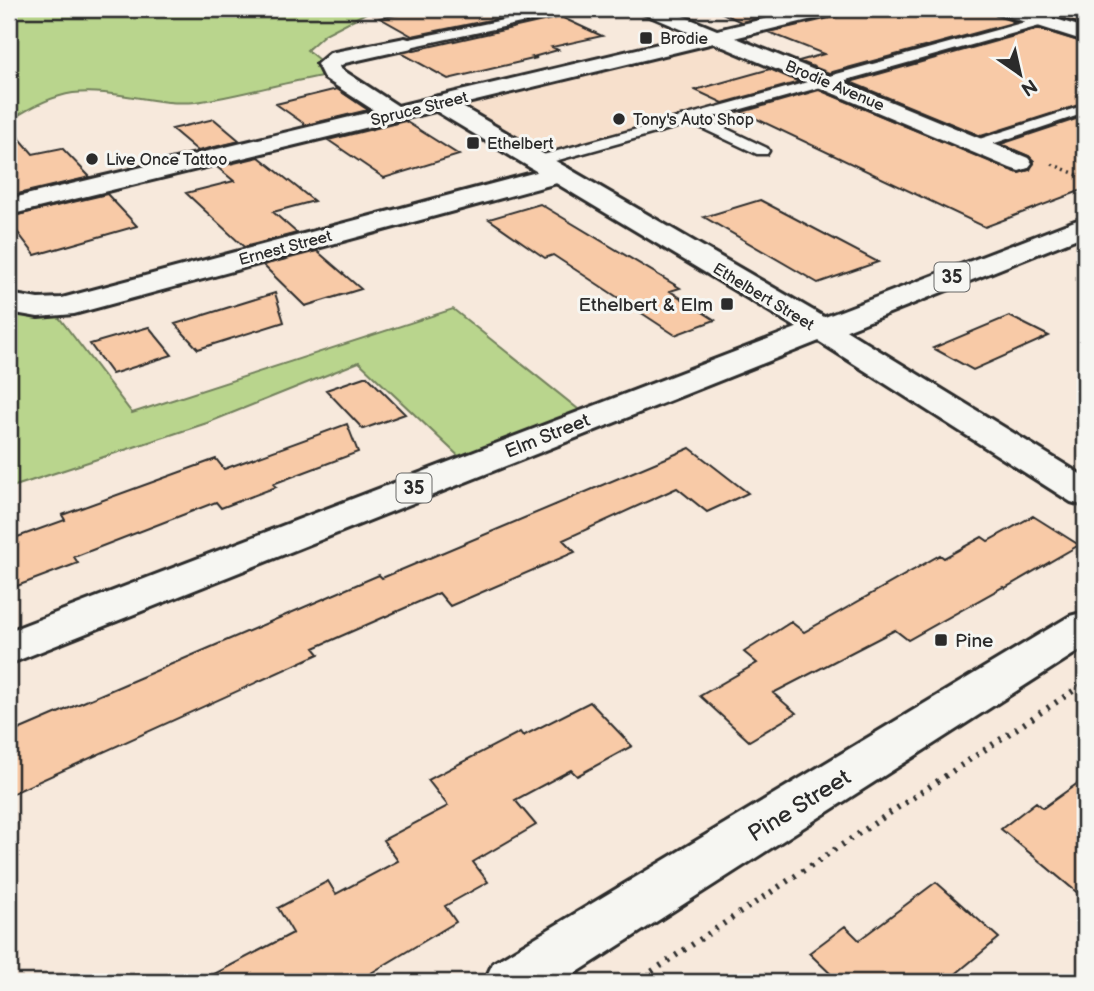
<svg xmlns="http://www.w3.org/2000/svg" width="1094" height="991" viewBox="0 0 1094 991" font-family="'Balsamiq Sans',sans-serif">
<rect width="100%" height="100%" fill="#f7e9dc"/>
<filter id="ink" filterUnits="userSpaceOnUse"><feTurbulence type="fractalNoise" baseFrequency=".0143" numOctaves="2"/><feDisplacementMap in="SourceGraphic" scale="14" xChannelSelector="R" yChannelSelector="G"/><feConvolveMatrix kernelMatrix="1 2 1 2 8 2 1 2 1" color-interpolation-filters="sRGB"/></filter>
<g filter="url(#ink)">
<path fill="#f7e0cc" d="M716,37L823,81L537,159L443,103Z"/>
<path fill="#b9d58d" stroke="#72805c" stroke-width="2" d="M9,9H367L366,13L325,34L307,50L324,64L328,75C283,82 240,96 196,102C154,106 114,88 73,93C52,96 26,110 9,121Z
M9,304L54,311L132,413L453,309L588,417L467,464L359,362L207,423L9,488Z"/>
<path fill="#f8caa7" stroke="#2b2b2b" stroke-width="2" d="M427,9H543L412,36L380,18Z
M714,9H796L741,22Z
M843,9H991L996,16L1016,22L829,73L799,61L824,54L768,32L838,16Z
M1031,9H1085V25Z
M561,17L602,36L552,47L558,50L533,57L537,58L448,79L401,53Z
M1039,29L1085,43V103L981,136L850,82Z
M770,69L799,82L723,103L695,90Z
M337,89L368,110L306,125L276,104Z
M819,90L1018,173L1030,170L1034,161L1029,156L1001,144L1085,116V189L985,227L742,112Z
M214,119L240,141L198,151L172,129Z
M405,121L459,155L384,178L328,140Z
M9,126L33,154L62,148L90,177L9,196Z
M259,157L314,201L273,212L297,233L244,247L186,193L234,181L217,167Z
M107,194L137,226L35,255L9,221V217Z
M760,200L878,262L818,283L704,217Z
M540,204L680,288L670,291L715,320L675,335L553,255L545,258L489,219Z
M317,251L361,289L305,306L263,265Z
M275,293L284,322L198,349L175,324Z
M1009,316L1049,336L973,370L933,348Z
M149,327L172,355L112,374L90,344Z
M367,376L405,414L363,429L326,390Z
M347,424L358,452L273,484L276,487L221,508L216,502L74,557L78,563L9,589V540L65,520L62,515L216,459L224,469Z
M690,448L748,493L707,512L677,488L563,540L575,552L450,606L439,593L314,648L319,654L9,795V734L379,575L382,578Z
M1033,516L1079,545L1005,588L1003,587L908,640L895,630L773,693L796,713L749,741L700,696L757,663L744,652L791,622L804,632L940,555L944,558L982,537L988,541Z
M590,702L632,746L577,776L571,770L515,800L536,825L473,862L488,882L445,906L456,922L356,982H199L293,933L278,908L328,881L336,894L398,861L383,840L448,806L428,780L520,732L523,736Z
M1085,778V899L1001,829L1036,802L1043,808Z
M936,882L999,938L946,982H839L809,953L845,926L859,940Z"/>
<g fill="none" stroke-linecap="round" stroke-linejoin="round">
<g stroke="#2b2b2b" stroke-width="5">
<path id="lane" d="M557,9H578L572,12L405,48L399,44L405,40Z
M1043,17L1049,21L1047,24L706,119L767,148L769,151L767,154H757L691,123L537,166L529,161L532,158Z
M1085,105V113L980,148H970L968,145L970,142Z"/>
</g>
<g stroke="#2b2b2b" stroke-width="6">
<path id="street" d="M640,9H666L1028,158L1032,163L1028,168L1019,171L1010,168L643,13Z
M994,9H1023L1085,28V41L997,13Z
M405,38L412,40L415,44L412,48L345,63L340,66L341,69L398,106L439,96L447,98L451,103L447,108L9,215V199L375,111L324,78L317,64L330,53Z
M559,166L568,168L572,174L568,180L74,314L38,317L9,312V294L38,299L62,298Z
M1085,612V647L562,982H484L493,963L1070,616Z"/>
</g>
<g stroke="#2b2b2b" stroke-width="6">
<path id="secondary" d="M806,9H840L837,13L459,105L831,321L1085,477V506L1071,502L809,335L431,108L427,103L431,98Z"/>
</g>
<g stroke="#2b2b2b" stroke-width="6">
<path id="primary" d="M1085,217V235L9,664V631Z"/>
</g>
<path stroke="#2b2b2b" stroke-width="2.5" stroke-dasharray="1 2.5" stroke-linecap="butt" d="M861,13L877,9"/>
<path stroke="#2b2b2b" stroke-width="3.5" stroke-dasharray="2 4.5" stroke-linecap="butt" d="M1052,164L1085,178"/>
<path stroke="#2b2b2b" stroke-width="6" stroke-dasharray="2.5 7" stroke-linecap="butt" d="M636,982L1085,683"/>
<use href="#lane" fill="#f6f6f2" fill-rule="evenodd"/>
<use href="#street" fill="#f6f6f2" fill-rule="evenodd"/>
<use href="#secondary" fill="#f6f6f2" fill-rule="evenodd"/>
<use href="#primary" fill="#f6f6f2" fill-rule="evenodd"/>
</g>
</g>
<g fill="#2b2b2b" stroke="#f6f6f2" stroke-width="2.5">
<rect x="639" y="31" width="14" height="14" rx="3.5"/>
<circle cx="619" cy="119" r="7"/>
<rect x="466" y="136" width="14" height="14" rx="3.5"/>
<circle cx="92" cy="159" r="7"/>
<rect x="720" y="297" width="14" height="14" rx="3.5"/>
<rect x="934" y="633" width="14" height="14" rx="3.5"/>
</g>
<g text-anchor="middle" stroke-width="6" stroke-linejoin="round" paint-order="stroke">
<g font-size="16" fill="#2b2b2b" stroke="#f6f6f2" text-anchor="start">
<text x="660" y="44">Brodie</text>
<text x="633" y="125">Tony's Auto Shop</text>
<text x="487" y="149">Ethelbert</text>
<text x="106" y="165">Live Once Tattoo</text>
</g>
<g font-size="16" fill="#2b2b2b" stroke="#f6f6f2">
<text transform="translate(835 85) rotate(23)" y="6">Brodie Avenue</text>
<text transform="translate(419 108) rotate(-14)" y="6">Spruce Street</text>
<text transform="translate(285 247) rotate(-15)" y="6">Ernest Street</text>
<text transform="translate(764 296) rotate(31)" y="6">Ethelbert Street</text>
</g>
<g fill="#f6f6f2" stroke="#686867" stroke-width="2">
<rect x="934.5" y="262.5" width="35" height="29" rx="5"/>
<rect x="396.5" y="473.5" width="35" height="29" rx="5"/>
</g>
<g font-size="18" font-weight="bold" fill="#2b2b2b">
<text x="952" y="283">35</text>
<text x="414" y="494">35</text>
</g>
<g font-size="19" fill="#2b2b2b" stroke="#f6f6f2" text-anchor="end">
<text x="713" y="311">Ethelbert &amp; Elm</text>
<text x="955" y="647" text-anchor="start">Pine</text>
</g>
<g font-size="19" fill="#2b2b2b" stroke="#f6f6f2">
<text transform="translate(547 435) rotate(-22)" y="7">Elm Street</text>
</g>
<g font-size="23" fill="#2b2b2b" stroke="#f6f6f2">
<text transform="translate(799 805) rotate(-32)" y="8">Pine Street</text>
</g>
</g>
<rect width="1094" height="991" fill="none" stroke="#f6f6f2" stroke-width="35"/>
<rect x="18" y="18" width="1059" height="956" fill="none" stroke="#2b2b2b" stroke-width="2.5" filter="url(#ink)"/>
<g transform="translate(1020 74) rotate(146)" stroke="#f6f6f2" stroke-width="5" paint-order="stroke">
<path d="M0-5L12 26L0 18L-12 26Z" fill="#2b2b2b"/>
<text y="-10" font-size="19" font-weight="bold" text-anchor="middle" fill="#2b2b2b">N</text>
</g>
</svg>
